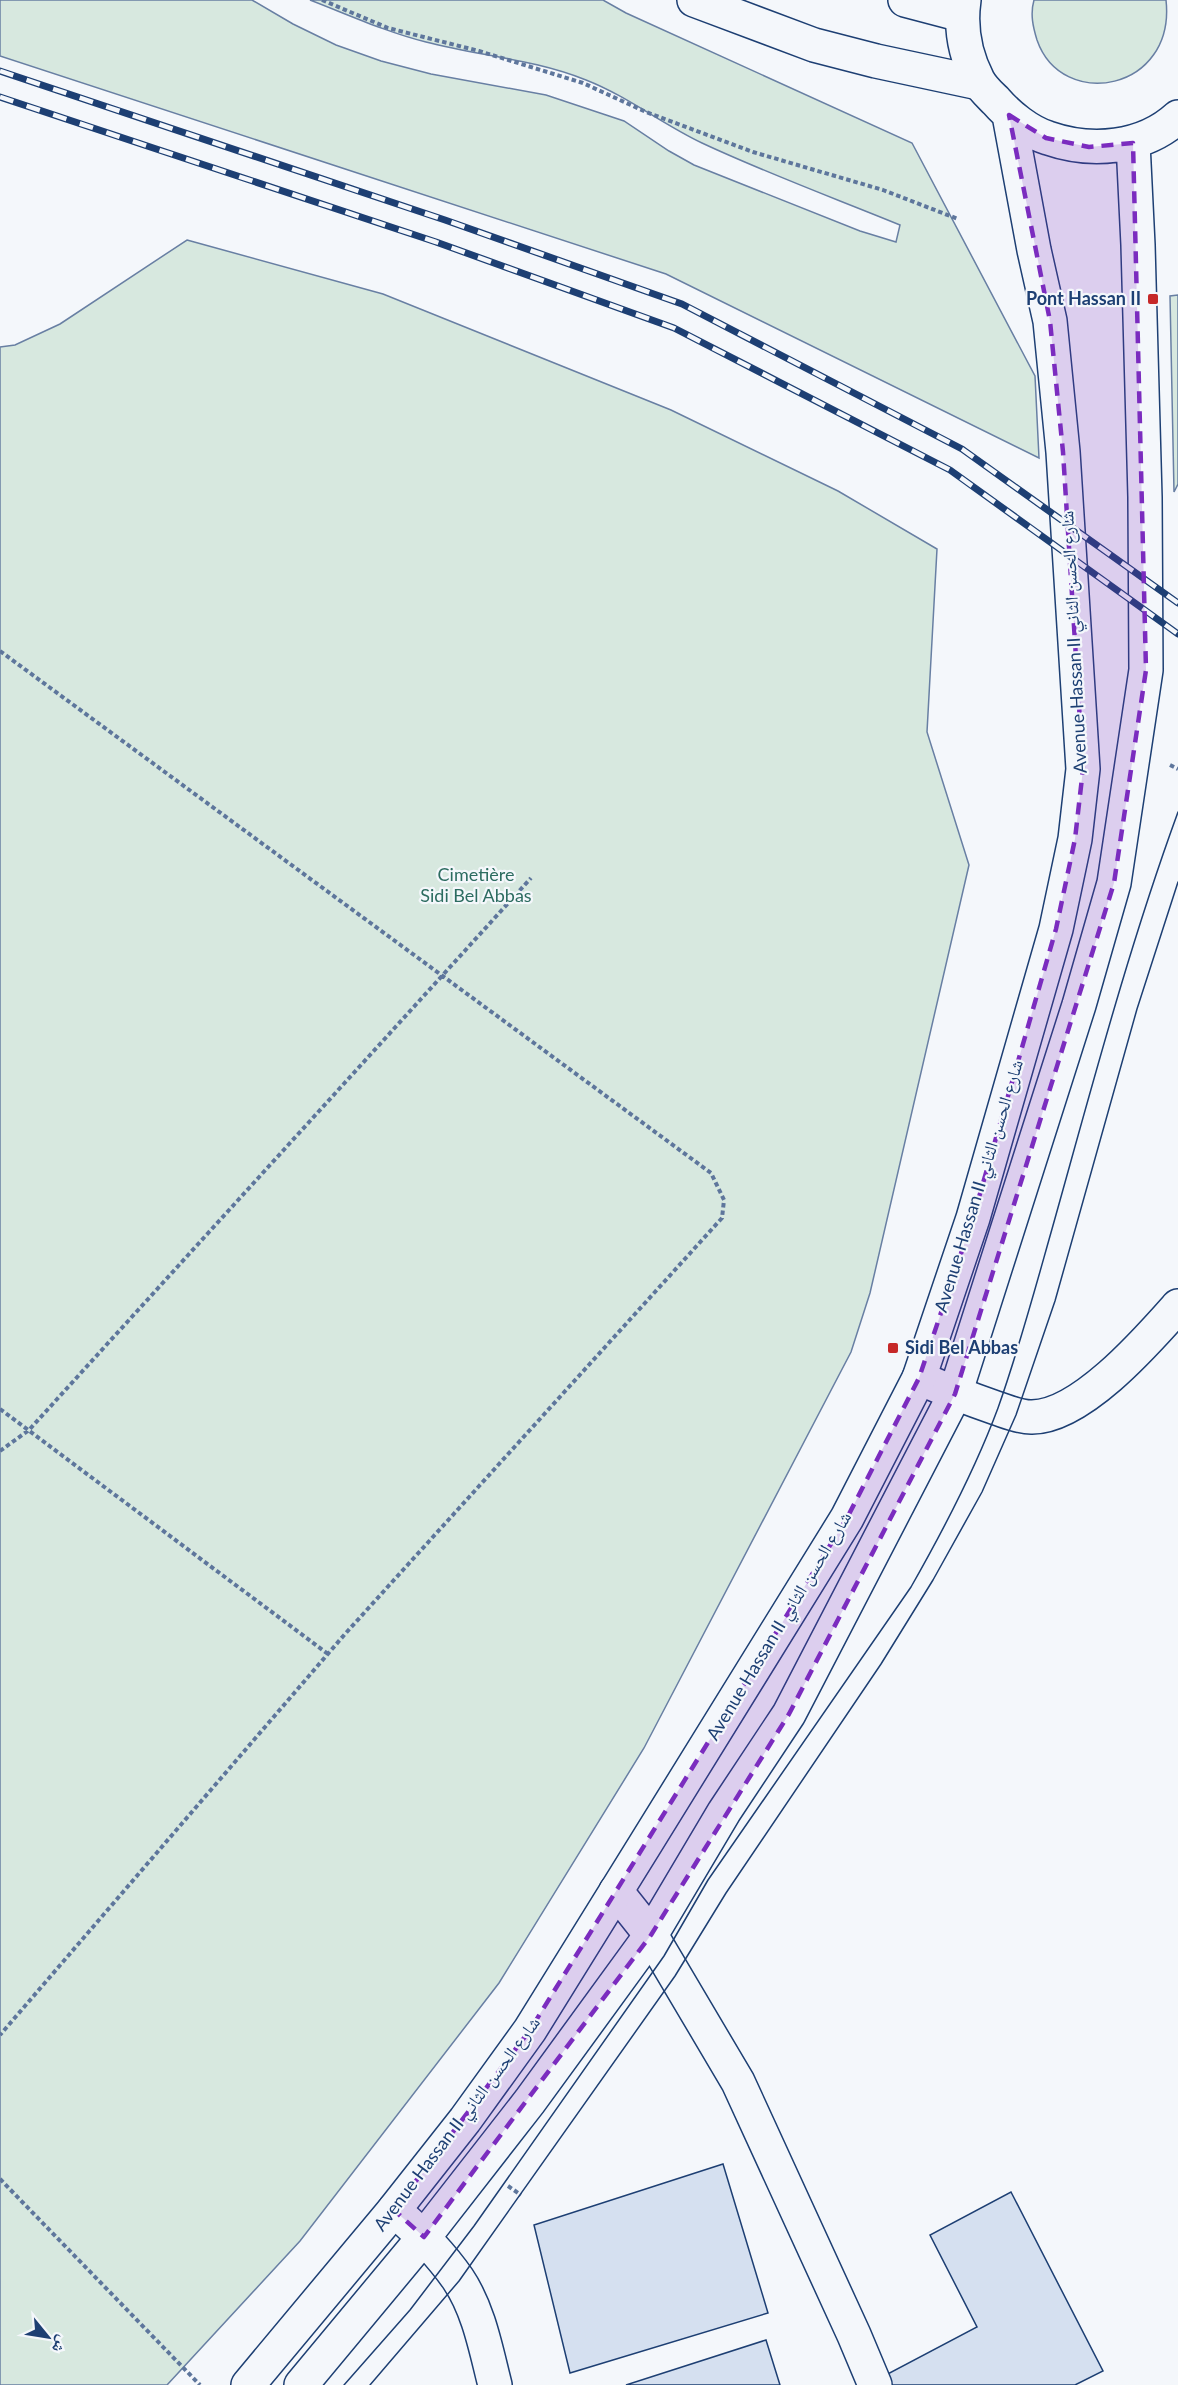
<svg xmlns="http://www.w3.org/2000/svg" width="1178" height="2385" viewBox="0 0 1178 2385" font-family="Lato,'Noto Naskh Arabic',sans-serif">
<rect width="100%" height="100%" fill="#f4f7fb"/>
<path fill="#d7e8df" stroke="#687fa3" stroke-width="1.5" d="M0,0H252L293,24L336,45L381,61L431,74L546,95L624,121L669,151L694,165L860,231L896,242L900,225C834,198 766,173 702,143C662,124 627,96 586,80C534,59 479,56 426,42C386,32 349,15 310,0H603L626,13L912,143L1035,376L1039,458L666,274L0,56Z
M1034,0H1166C1176,91 1062,112 1037,40C1033,27 1030,14 1034,0Z
M187,240L383,294L671,410L838,491L937,549L927,732L969,865L870,1293L851,1352L644,1748L499,1983L300,2241L167,2385H0V347L15,345L60,324Z
M1178,295V484L1174,492L1170,296Z"/>
<path fill="#d5e0f0" stroke="#1d3f73" stroke-width="1.5" d="M723,2164L768,2313L570,2373L534,2225Z
M1011,2192L1103,2371L1075,2385H884L880,2378L977,2327L930,2235Z
M766,2340L780,2385H626Z"/>
<g fill="none" stroke-linecap="round" stroke-linejoin="round">
<g stroke="#1d3f73" stroke-width="36">
<path id="minor" d="M919,1378C944,1389 970,1399 996,1408C1008,1412 1019,1417 1031,1417C1080,1418 1147,1341 1178,1306
M616,1891L651,1935L738,2082L854,2335L875,2385
M394,2210C418,2231 440,2253 458,2279C479,2310 486,2350 495,2385"/>
</g>
<g stroke="#1d3f73" stroke-width="36">
<path id="major" d="M694,0L814,45L876,61L979,83"/>
</g>
<g stroke="#1d3f73" stroke-width="36">
<path id="highway" d="M905,0L962,15
M964,0C960,28 965,55 978,80C982,88 990,95 996,101C1009,116 1029,132 1048,138C1091,153 1143,149 1178,117
M248,2385L394,2210L465,2120L530,2030L646,1843L847,1518L919,1378L973,1218L1056,929L1075,839L1083,769L1063,452L1050,321L1034,250L1009,115
M301,2385L424,2237L530,2101L651,1935L724,1812L789,1714L955,1394L1079,1005L1114,883L1146,670L1145,497L1138,245L1133,143"/>
</g>
<path stroke="#5e769c" stroke-width="4" stroke-dasharray="4.5 3" stroke-linecap="butt" d="M322,0L388,28L479,51L583,83L646,112L753,152L883,190L958,219
M0,651L711,1173L724,1200L722,1218L345,1634L0,2035
M1170,765L1178,769
M0,1409L328,1654
M0,1451L29,1430L531,878
M0,2179L200,2385
M508,2186L521,2195"/>
<use href="#minor" stroke="#f4f7fb" stroke-width="33"/>
<use href="#major" stroke="#f4f7fb" stroke-width="33"/>
<use href="#highway" stroke="#f4f7fb" stroke-width="33"/>
<path stroke="#1d3f73" stroke-width="1.5" d="M344,2385L410,2310L474,2226L664,1956L708,1880L911,1587C944,1529 975,1470 998,1408C1019,1349 1035,1289 1052,1229C1091,1090 1128,949 1178,812
M370,2385L459,2281L675,1976L726,1893L881,1664L933,1580L982,1492L1016,1415L1055,1301L1137,1009L1178,882"/>
<g stroke="#1d3f73" stroke-width="7">
<path id="rail" d="M0,71L445,220L682,304L962,449L1178,603
M0,97L436,242L674,328L950,470L1178,634"/>
</g>
<use href="#rail" stroke="#f4f7fb" stroke-width="4.5" stroke-dasharray="14" stroke-linecap="butt"/>
</g>
<path fill="#7b2cbf" fill-opacity="0.2" stroke="#7b2cbf" stroke-width="4.5" stroke-dasharray="12 8" stroke-linejoin="round" d="M1009,115L1046,138L1089,147L1133,143L1146,670L1114,883L955,1394L789,1714L651,1935L424,2237L394,2210L530,2030L847,1518L919,1378L973,1218L1056,929L1075,839L1083,769L1063,452L1050,321Z"/>
<g fill="#c62828" stroke="#f4f7fb" stroke-width="2">
<rect x="1147" y="293" width="12" height="12" rx="3"/>
<rect x="887" y="1342" width="12" height="12" rx="3"/>
</g>
<g text-anchor="middle" stroke-width="4.5" stroke-linejoin="round" paint-order="stroke">
<g font-size="18" font-weight="bold" fill="#1d3f73" stroke="#f4f7fb" text-anchor="end">
<text x="1141" y="305">Pont Hassan II</text>
<text x="905" y="1354" text-anchor="start">Sidi Bel Abbas</text>
</g>
<g font-size="18" fill="#1d3f73" stroke="#f4f7fb">
<text transform="translate(1074 642) rotate(-93)" y="6">Avenue Hassan II شارع الحسن الثاني</text>
<text transform="translate(979 1186) rotate(-73)" y="6">Avenue Hassan II شارع الحسن الثاني</text>
<text transform="translate(779 1626) rotate(-59)" y="6">Avenue Hassan II شارع الحسن الثاني</text>
<text transform="translate(457 2124) rotate(-53)" y="6">Avenue Hassan II شارع الحسن الثاني</text>
</g>
<g font-size="18" fill="#2c6c60" stroke="#f4f7fb">
<text x="476" y="881">Cimetière<tspan x="476" dy="21">Sidi Bel Abbas</tspan></text>
</g>
</g>
<g transform="translate(48 2337) rotate(120)" stroke="#f4f7fb" stroke-width="4.5" paint-order="stroke">
<path d="M0-4.5L10 22L0 15L-10 22Z" fill="#1d3f73"/>
<text y="-9" font-size="16" font-weight="bold" text-anchor="middle" fill="#1d3f73">ش</text>
</g>
</svg>
